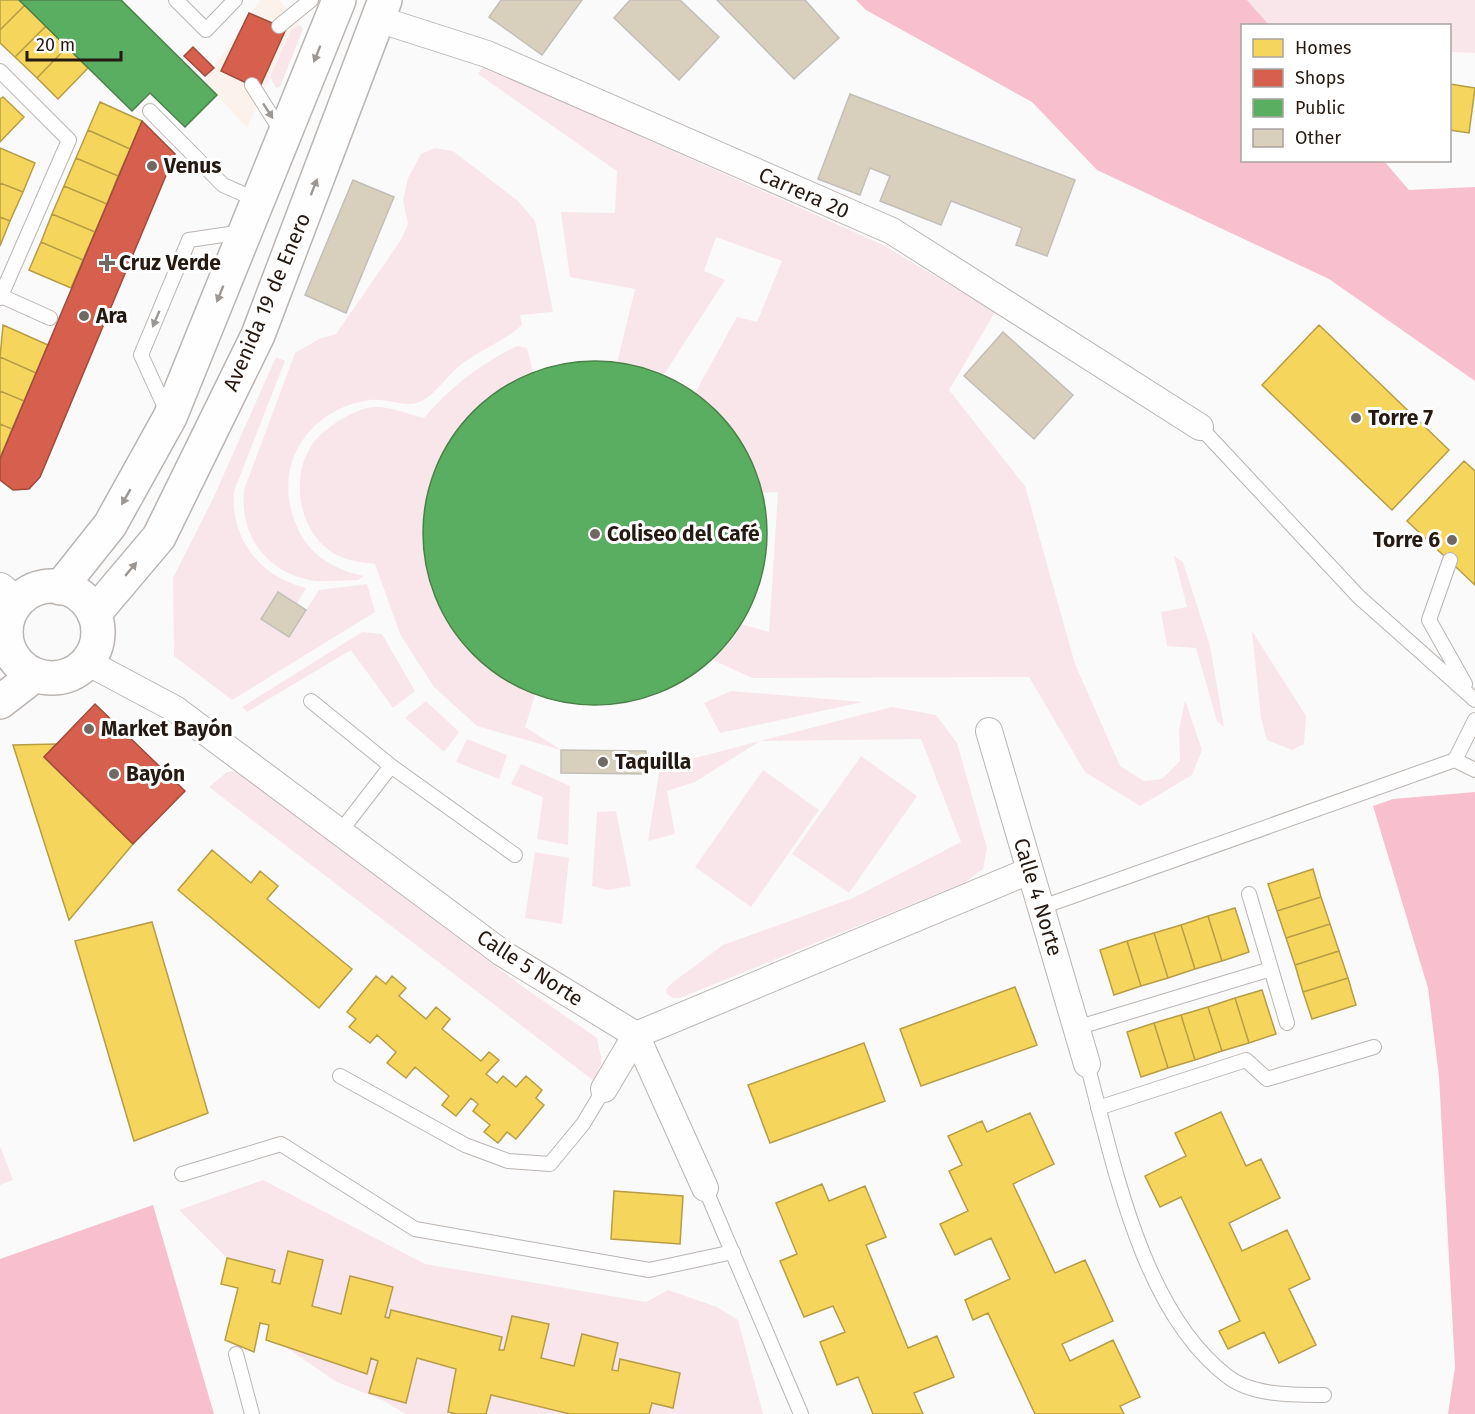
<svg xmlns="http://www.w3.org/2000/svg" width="1475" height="1414" viewBox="0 0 1475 1414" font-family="'Fira Sans',sans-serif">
<rect width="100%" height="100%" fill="#fafafa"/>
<path fill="#fcf2ec" d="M260,0H279L300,25L291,30L247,128L204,81Z"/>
<path fill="#f9e6ea" d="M1247,0H1475V53L1450,52V26L1269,25Z
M300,25L303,29L280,87L276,88L270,77L291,30Z
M483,66L883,245L995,312L949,390L1025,486L1075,664L1120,766L1144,781L1162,779L1180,761L1179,730L1185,700L1202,750L1192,775L1140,806L1085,772L1029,677L752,678L713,660L736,635L741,624L769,632L778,492L762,493C747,446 730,426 695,393L737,317L757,322L782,261L716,237L704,271L725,280L663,376L617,363L635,289L570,277L561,212L615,213L617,171L478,74Z
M435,148L453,151L518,201L535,221L553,312L520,315L522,325C503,342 477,351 457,368C443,380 431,402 411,404C402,405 383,398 371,400C312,407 273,461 294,519C305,552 330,569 364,576L358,580C344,580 329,582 316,581C268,575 239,536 244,490L295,353L319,339L336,334L401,240L408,224L403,200L408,178L421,154Z
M517,346L527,348L533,372C423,416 389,549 461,642C480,667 508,681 535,695L525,727L561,750L477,726L434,687L400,634L375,564C364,563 350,561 339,556C301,538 289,483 310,448C316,437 327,429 337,422C346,416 363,407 375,407C393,407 407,414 424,418C450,387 480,364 517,346Z
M276,357L285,361L234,491C230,539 260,577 306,588L297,604L278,592L261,619L289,637L319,590L367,584L375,612L232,700L174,656L173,578L212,501Z
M1174,556L1183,562L1210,646L1224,727L1217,721L1196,648L1167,646L1161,612L1187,607Z
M1252,631L1306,716L1304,744L1292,750L1267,740L1261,718Z
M362,632L382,634L415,691L393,708L351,650L247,712L242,707Z
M731,691L863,702L720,733L704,703Z
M426,701L459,732L444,752L405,718Z
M892,707L936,715L957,743L987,848L983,869L964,883L680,998H673L667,994L666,989L672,983L723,945L853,898L961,842L921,739L760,741L695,782L667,791L675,834L648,841L660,767Z
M467,739L507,755L499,779L456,762Z
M861,756L917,796L849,893L792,854Z
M521,764L570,786L568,845L537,839L543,797L511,784Z
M763,770L819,810L751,907L695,867Z
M233,771L240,774L519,984L597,1038L602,1062L594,1081L209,787L227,772Z
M616,811L631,886L608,890L592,886L597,812Z
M535,852L569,858L562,924L525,918Z
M0,1146L13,1180L0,1185Z
M263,1180L425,1264L646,1302L668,1290L717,1307L738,1320L763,1414H649L652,1403L673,1408L680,1373L621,1359L618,1371L612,1370L618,1343L582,1334L574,1366L541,1358L549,1324L512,1316L504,1350H499L479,1332L391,1310L389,1318L385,1317L393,1287L351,1276L341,1314L312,1306L323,1260L288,1251L280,1284L272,1282L275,1270L227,1258L179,1210Z
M281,1344L366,1374L371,1358L378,1361L369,1393L405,1403L417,1358L456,1369L448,1411L456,1414H406L384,1401L335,1381Z
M491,1395L570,1414H486Z"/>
<path fill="#f8c0cf" d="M856,0H1247L1269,25L1242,26V160L1384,161L1409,190L1475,187V381L1329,279L1097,170L1032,102L866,10Z
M1475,792V1414H1448L1455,1367L1439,1077L1428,988L1373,806L1393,799Z
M153,1205L214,1414H0V1259Z"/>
<path fill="#f6d55c" stroke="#b79d46" stroke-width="1.5" d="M0,0H19L25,5L0,30Z
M25,5L46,26L15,57L0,43V30Z
M46,26L67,47L37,78L15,57Z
M67,47L88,68L58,99L37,78Z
M1450,84L1475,88L1469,133L1450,130Z
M3,97L24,117L0,142V99Z
M100,102L142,121L130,149L88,130Z
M88,130L130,149L118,176L76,158Z
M0,148L35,163L23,192L0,183Z
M76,158L118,176L107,204L64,186Z
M0,183L23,192L10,221L0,217Z
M64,186L107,204L95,232L52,214Z
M52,214L95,232L83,260L41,242Z
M0,217L10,221L0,246Z
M41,242L83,260L71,288L29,270Z
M3,325L48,345L36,373L0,357Z
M1319,325L1449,450L1392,510L1262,385Z
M0,357L36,373L24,401L0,391Z
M0,391L24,401L12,429L0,424Z
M0,424L12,429L0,458Z
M1464,461L1475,471V585L1407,521Z
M56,744L44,757L133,844L69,920L13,745Z
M212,850L251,883L260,871L278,886L267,899L352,969L319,1008L178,890Z
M1313,869L1321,897L1277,911L1268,884Z
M1321,897L1330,924L1286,938L1277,911Z
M1235,908L1249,952L1222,961L1208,916Z
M1208,916L1222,961L1195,969L1181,925Z
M152,922L208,1113L134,1141L75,941Z
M1330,924L1339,951L1295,965L1286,938Z
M1181,925L1195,969L1168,978L1154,933Z
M1154,933L1168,978L1141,986L1127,941Z
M1127,941L1141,986L1114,995L1100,950Z
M1339,951L1348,978L1303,992L1295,965Z
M376,976L386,984L392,976L406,988L399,996L426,1019L436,1007L450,1019L442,1029L481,1061L489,1052L499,1060L486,1074L497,1083L503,1076L516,1087L526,1076L542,1090L536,1098L544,1105L516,1139L507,1132L498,1143L484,1132L490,1125L473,1111L478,1104L471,1098L456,1116L442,1105L449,1096L415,1067L406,1078L387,1063L396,1052L377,1035L370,1043L349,1027L356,1019L347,1012Z
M1348,978L1356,1005L1312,1019L1303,992Z
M1015,987L1037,1045L921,1086L900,1029Z
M1262,990L1276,1034L1249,1043L1235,998Z
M1235,998L1249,1043L1222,1051L1208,1007Z
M1208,1007L1222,1051L1195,1060L1181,1015Z
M1181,1015L1195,1060L1168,1068L1154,1023Z
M1154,1023L1168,1068L1141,1077L1127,1032Z
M864,1043L885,1101L770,1143L748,1085Z
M1221,1112L1246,1166L1261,1159L1280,1198L1229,1223L1242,1251L1287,1230L1310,1279L1289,1289L1316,1345L1279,1363L1264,1332L1228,1349L1219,1331L1240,1321L1181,1197L1160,1207L1145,1176L1186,1156L1175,1133Z
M1030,1113L1054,1164L1013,1184L1055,1273L1085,1260L1113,1321L1062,1344L1070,1361L1113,1340L1140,1397L1120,1406L1124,1414H1035L988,1313L973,1320L965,1300L1010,1279L991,1238L955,1255L940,1224L968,1211L949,1171L962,1165L948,1136L982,1121L987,1132Z
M822,1184L829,1201L865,1186L886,1237L866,1245L908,1348L937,1336L954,1377L914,1393L923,1414H873L858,1377L837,1385L820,1342L845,1332L833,1306L804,1317L780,1261L797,1254L776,1203Z
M614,1191L683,1196L680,1244L611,1239Z
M288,1251L323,1260L312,1306L341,1314L350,1276L393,1287L385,1317L389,1318L391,1310L502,1337L499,1350H504L512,1316L549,1324L541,1358L574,1366L582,1334L618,1343L612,1370L618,1371L620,1359L680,1373L673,1408L652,1403L649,1414H570L491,1395L486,1414H456L448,1412L456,1369L417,1358L406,1403L369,1393L378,1361L371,1358L367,1374L266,1340L269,1325L260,1323L254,1352L225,1340L238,1288L221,1284L227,1258L275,1270L272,1282L280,1284Z"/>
<path fill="#d6604d" stroke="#a14b3b" stroke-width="1.5" d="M249,13L286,29L259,89L221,71Z
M193,47L214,68L205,76L184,56Z
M142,121L175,154L40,477L29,489L13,490L0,480V459Z
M95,704L185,791L133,844L44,757Z"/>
<path fill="#5aae61" stroke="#4a8149" stroke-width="1.5" d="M19,0H121L217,95L185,127L150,93L132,111Z
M423 533a172 172 0 1 1 344 0a172 172 0 1 1-344 0Z"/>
<path fill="#d8cfbc" stroke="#c2bfb9" stroke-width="1.5" d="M501,0H582L542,55L489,17Z
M630,0H680L719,37L679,80L614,18Z
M717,0H805L839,38L794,79Z
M850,94L1075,180L1047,256L1016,245L1022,228L951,201L941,225L880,201L890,176L870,168L860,195L818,179Z
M353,180L394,197L346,313L305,295Z
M1003,332L1073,395L1034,439L964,376Z
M278,592L306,610L289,637L261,619Z
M561,750L646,751V774L561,773Z"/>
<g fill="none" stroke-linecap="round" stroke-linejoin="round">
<g stroke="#bbb5b1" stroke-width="16">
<path id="service" d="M176,0L206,30L235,0
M279,26L311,0
M0,71L69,140L0,298
M252,85L283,134
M150,111L223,185L257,200
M1,296L50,318
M168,414L141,355L189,240L243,232
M1200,427L1359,597L1475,700
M1450,560L1429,620L1465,684
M311,701L391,766
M1455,760L1475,720
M340,832L391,766L515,855
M1249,894L1287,1023
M1042,907L1455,760L1475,770
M1076,1028L1271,969
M1087,1064C1114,1163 1141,1310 1227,1376C1252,1396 1294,1395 1324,1395
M340,1076L465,1145L508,1161L550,1164L583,1124L604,1089
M1098,1108L1246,1060L1267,1079L1374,1047
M182,1174L281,1144L415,1229L649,1270L733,1252
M705,1188L801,1414
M236,1354L252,1414"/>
</g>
<g stroke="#bbb5b1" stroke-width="28">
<path id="minor" d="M378,19L487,54L892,231L1200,427
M87,662L175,709L502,953L636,1035L705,1188
M989,731L1087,1064
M604,1089L636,1035L1029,871"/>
</g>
<g stroke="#bbb5b1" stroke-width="34">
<path id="tertiary" d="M0,589L16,603"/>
</g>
<g stroke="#bbb5b1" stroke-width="36">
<path id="primary" d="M6 632a46 46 0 1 1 92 0a46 46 0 1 1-92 0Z
M60,588L110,525L170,417L339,0
M94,614L159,537L258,335L385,0
M0,702L35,675"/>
</g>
<use href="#service" stroke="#fefefe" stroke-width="14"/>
<use href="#minor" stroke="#fefefe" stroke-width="26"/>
<use href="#tertiary" stroke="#fefefe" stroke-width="32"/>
<use href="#primary" stroke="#fefefe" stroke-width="33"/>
</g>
<defs><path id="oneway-solid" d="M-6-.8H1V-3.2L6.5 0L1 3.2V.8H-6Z" transform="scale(1.5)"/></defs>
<g fill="#9c9793">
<use href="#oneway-solid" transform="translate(317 54) rotate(112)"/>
<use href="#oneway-solid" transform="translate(268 111) rotate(57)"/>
<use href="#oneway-solid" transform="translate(314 187) rotate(-69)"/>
<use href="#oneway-solid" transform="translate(220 294) rotate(112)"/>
<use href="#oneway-solid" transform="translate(156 319) rotate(113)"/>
<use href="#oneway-solid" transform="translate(126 497) rotate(120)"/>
<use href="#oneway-solid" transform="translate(131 569) rotate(-50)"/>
</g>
<g fill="#706863" stroke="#fff" stroke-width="2">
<circle cx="152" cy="166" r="6"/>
<path d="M104 254h6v6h6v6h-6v6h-6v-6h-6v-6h6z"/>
<circle cx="84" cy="316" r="6"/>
<circle cx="1356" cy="418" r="6"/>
<circle cx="595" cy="534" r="6"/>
<circle cx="1452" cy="540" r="6"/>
<circle cx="89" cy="729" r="6"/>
<circle cx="603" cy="762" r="6"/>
<circle cx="114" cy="774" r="6"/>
</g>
<g text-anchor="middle" stroke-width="6" stroke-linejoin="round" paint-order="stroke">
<g font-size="21" font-weight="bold" fill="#251911" stroke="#fff" text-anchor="start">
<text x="164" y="173">Venus</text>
<text x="119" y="270">Cruz Verde</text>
<text x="96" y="323">Ara</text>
<text x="1368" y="425">Torre 7</text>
<text x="607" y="541">Coliseo del Café</text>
<text x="1440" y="547" text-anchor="end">Torre 6</text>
<text x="101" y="736">Market Bayón</text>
<text x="615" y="769">Taquilla</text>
<text x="126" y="781">Bayón</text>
</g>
<g font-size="21" fill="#251911" stroke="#fff">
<text transform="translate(804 193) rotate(24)" y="7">Carrera 20</text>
<text transform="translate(267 302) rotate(-67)" y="7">Avenida 19 de Enero</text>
<text transform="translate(1038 897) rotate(73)" y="7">Calle 4 Norte</text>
<text transform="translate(530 968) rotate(33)" y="7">Calle 5 Norte</text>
</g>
</g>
<rect x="1241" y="24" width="210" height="138" fill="#ffffff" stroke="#a8a3a0" stroke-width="1.5"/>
<rect x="1253" y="39" width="30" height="18" fill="#f6d55c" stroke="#a8a3a0" stroke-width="1.5"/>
<text x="1295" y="54" font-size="18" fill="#251911">Homes</text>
<rect x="1253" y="69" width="30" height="18" fill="#d6604d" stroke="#a8a3a0" stroke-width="1.5"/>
<text x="1295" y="84" font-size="18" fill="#251911">Shops</text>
<rect x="1253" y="99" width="30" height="18" fill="#5aae61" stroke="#a8a3a0" stroke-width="1.5"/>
<text x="1295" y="114" font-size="18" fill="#251911">Public</text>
<rect x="1253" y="129" width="30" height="18" fill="#d8cfbc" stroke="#a8a3a0" stroke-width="1.5"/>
<text x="1295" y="144" font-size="18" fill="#251911">Other</text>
<path d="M27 51v9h94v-9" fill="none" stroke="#251911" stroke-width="3"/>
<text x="36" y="51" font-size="18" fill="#251911" stroke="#ffffff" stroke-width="4.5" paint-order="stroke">20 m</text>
</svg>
